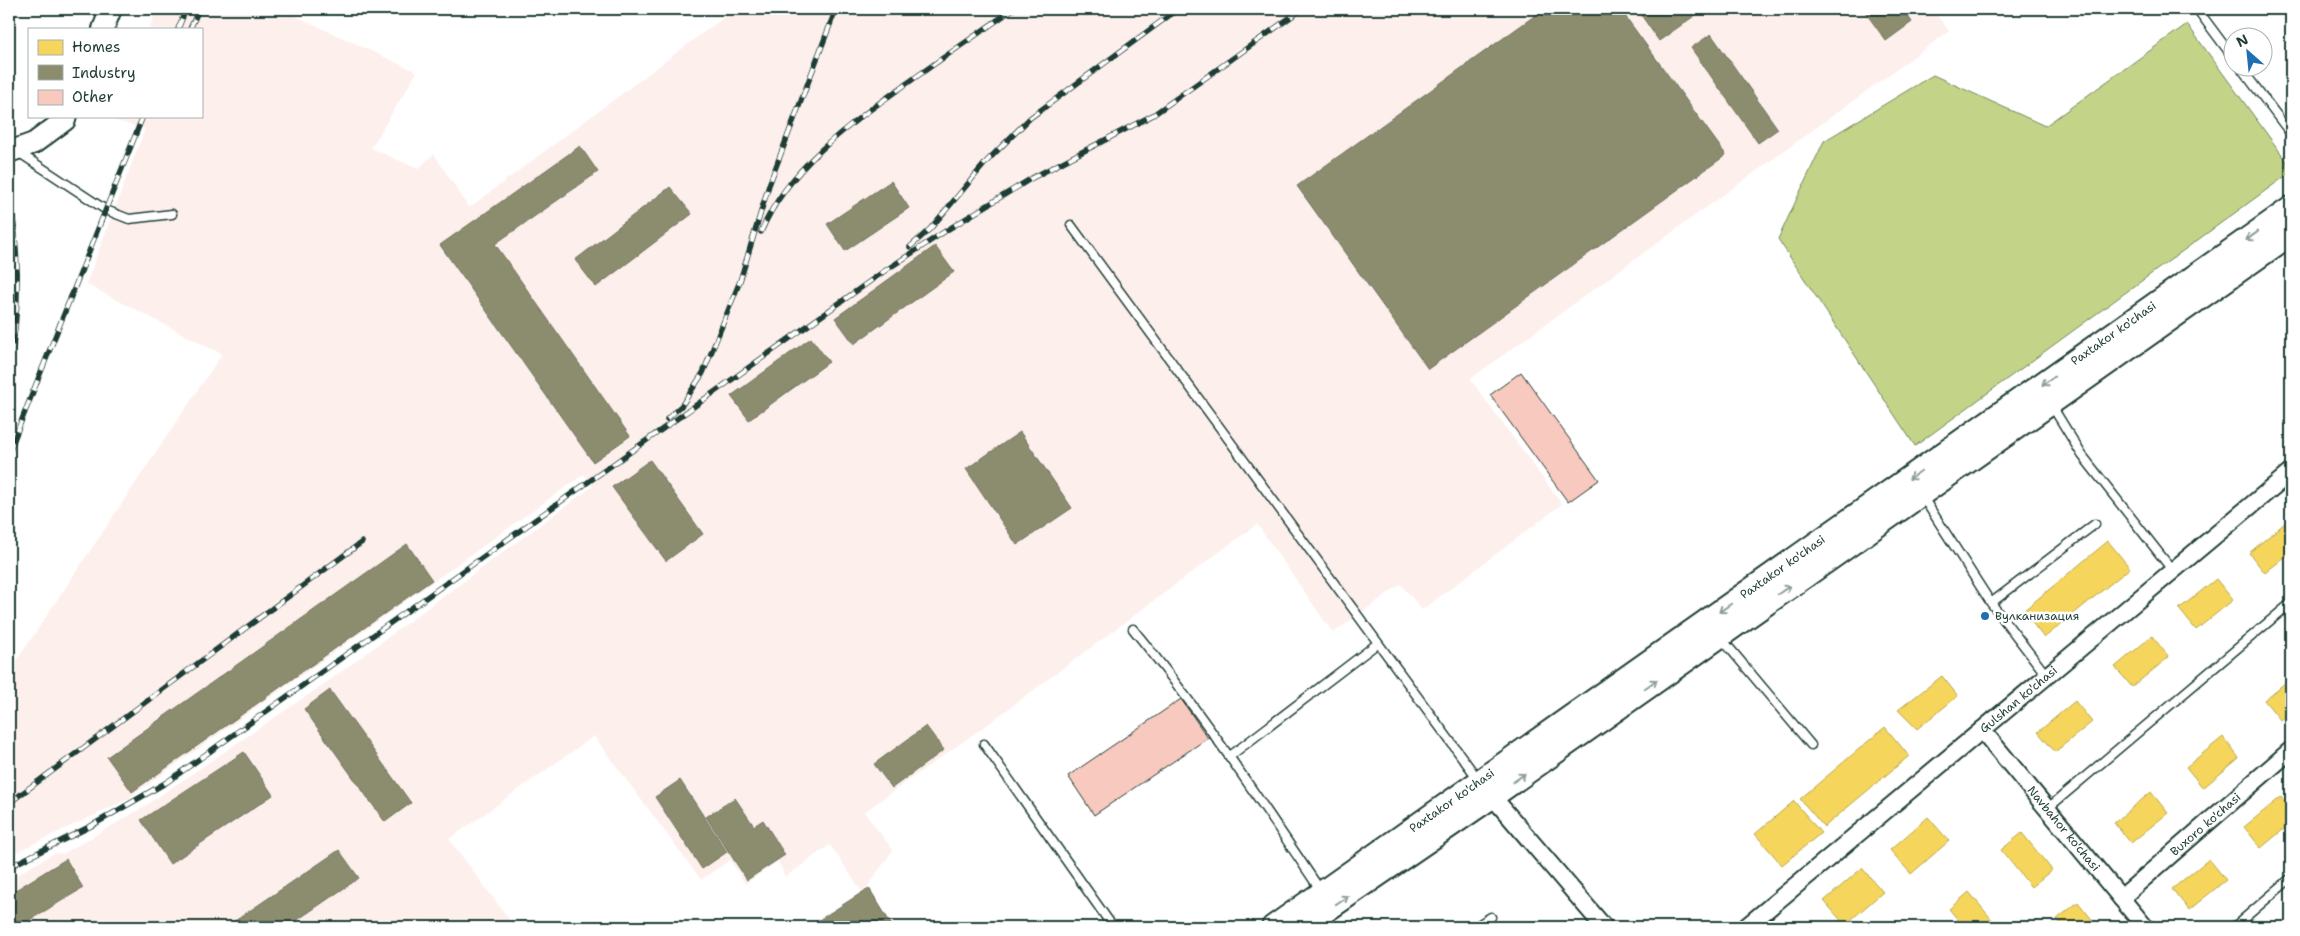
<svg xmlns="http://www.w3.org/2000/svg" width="2300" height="936" viewBox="0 0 2300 936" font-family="'Shantell Sans',sans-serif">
<rect width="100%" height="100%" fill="#fff"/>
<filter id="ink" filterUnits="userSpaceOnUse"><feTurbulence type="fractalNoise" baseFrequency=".02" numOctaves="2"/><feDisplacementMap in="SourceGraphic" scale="10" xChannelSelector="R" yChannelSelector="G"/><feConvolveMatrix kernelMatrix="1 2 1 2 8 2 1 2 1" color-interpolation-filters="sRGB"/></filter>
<g filter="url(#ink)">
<path fill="#fdefec" d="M157,9H280L417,72L371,148L418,169L434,154L469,208L735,9H1936L1934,11L1949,31L1470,379L1562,504L1422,610L1401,584L1333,633L1257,524L992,721L864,812L893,850L863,893L830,845L785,877L778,861L745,884L730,860L701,880L594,736L449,839L515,927H9V879L55,853L63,854L139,810L330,680L593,486L584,474L126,800L14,853L9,846V672L222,354L86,284L145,129L113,120L114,116H201V29H149Z"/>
<path fill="#c3d489" stroke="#71885e" d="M2187,24L2291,167V172L1915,446L1778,239L1824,141L1933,75L2045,126Z"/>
<path fill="#f6d55c" stroke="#b6a750" d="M2286,522L2291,530V552L2265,573L2249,553Z
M2108,541L2130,568L2044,638L2023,611Z
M2216,579L2233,600L2196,630L2179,609Z
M2152,636L2169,657L2132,687L2115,667Z
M1942,676L1958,696L1917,729L1898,710Z
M2291,678V712L2281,721L2264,700Z
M2075,701L2092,722L2055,752L2038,732Z
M1885,727L1909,756L1824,827L1800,799Z
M2223,737L2239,758L2203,788L2186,767Z
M2151,792L2168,813L2131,843L2114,823Z
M2281,797L2291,809V823L2261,848L2244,827Z
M1794,801L1821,833L1782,865L1755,834Z
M1928,817L1949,841L1911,874L1890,850Z
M2022,833L2052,870L2031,887L2001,850Z
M2209,859L2226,880L2189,910L2172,889Z
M1862,868L1883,892L1845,925L1824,901Z
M1969,892L1998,927H1964L1949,909Z
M2078,902L2098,927H2064L2057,919Z"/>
<path fill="#8c8c6e" stroke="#6b745d" d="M1544,9H1620L1726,155L1428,369L1297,186Z
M1637,9H1704L1659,41Z
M1863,9H1903L1912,22L1886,41Z
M1711,34L1778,129L1758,143L1691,48Z
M580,146L598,172L495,244L630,436L593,462L440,245Z
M891,181L909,208L845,251L827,224Z
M670,187L692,214L596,287L575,260Z
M935,246L954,272L854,344L835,318Z
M811,338L829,362L749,420L731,396Z
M1020,432L1072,508L1017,545L966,469Z
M650,460L703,534L666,561L612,487Z
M407,544L432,580L132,792L107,757Z
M330,690L411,803L385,822L304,709Z
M926,726L944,750L892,788L874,764Z
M244,752L273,795L170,864L141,820Z
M680,780L727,852L702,869L655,797Z
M735,798L754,826L763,820L785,855L747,880L706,817Z
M339,850L359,878L287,927H226Z
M66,859L83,888L18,927H9V894Z
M869,888L893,927H808Z"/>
<path fill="#f8c9be" stroke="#1f3d34" d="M1521,372L1599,480L1568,502L1490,395Z
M1181,699L1208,738L1094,815L1068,776Z"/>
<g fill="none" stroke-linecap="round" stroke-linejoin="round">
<g stroke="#1f3d34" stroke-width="11">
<path id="service" d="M2197,9L2232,56
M2241,68L2291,134
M18,152L106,210L129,219L172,214
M1071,225L1478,779
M2052,406L2082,455L2173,571
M1922,496L1991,603L2047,676
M1991,603L2095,524
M1133,629C1202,713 1261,802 1321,891
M1722,639L1811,745
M984,744L1113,927
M1230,756L1378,643
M2047,809L2291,603
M1475,927L1491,917
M2234,927L2291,878"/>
</g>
<g stroke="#1f3d34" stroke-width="20">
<g id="minor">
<path id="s1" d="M1982,730L2145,927"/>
<path d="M1486,789L1604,927"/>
<path id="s2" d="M2121,898L2291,750"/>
<path id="s3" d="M1746,927L2291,472"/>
</g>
</g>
<g stroke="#1f3d34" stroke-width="24">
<path id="tertiary" d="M103,29L111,9
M9,152L34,143L65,120L66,116"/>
</g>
<g stroke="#1f3d34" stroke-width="26">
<g id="secondary">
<path id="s4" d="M1273,927L2291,208"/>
<path d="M1302,927L1492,797L2291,234"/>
</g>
</g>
<use href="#service" stroke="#fff" stroke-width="8"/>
<use href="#minor" stroke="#fff" stroke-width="16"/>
<use href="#tertiary" stroke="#fff" stroke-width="20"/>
<use href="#secondary" stroke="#fff" stroke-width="22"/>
<g stroke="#1f3d34" stroke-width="5.5">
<path id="rail" d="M178,29L186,9
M190,29L199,9
M9,192C19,248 21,311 9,367
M761,232C790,163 857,119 916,77C948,54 981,32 1013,9
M910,247L930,229L987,161L1030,118L1178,9
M667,419L682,405L703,373L740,281L769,185L836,9
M9,452L143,116
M9,803L362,542
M9,867L91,826L167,782L883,272L947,230L1032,178L1153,115L1302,9"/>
</g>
<use href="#rail" stroke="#fff" stroke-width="4" stroke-dasharray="11" stroke-linecap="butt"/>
</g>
<defs><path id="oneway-shaft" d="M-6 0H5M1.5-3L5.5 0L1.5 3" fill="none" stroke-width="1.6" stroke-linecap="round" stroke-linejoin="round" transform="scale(1.25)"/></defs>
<g stroke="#8f9e9a">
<use href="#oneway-shaft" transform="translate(2252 236) rotate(144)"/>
<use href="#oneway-shaft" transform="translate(2048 381) rotate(144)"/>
<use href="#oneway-shaft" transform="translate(1915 475) rotate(145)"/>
<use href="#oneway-shaft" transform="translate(1784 590) rotate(-35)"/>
<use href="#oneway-shaft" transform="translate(1725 608) rotate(145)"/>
<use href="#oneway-shaft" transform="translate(1651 684) rotate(-35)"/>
<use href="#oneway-shaft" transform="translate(1519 778) rotate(-35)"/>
<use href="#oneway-shaft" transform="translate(1342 900) rotate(-34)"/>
</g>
</g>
<circle fill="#1f6fb2" stroke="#fff" stroke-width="2" cx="1985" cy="616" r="5"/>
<g text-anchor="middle" stroke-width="5" stroke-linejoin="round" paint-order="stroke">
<g font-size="12" fill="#1f3d34" stroke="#fff">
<text dy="4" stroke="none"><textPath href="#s4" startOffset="1029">Paxtakor ko'chasi</textPath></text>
<text dy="4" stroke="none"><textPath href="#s4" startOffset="624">Paxtakor ko'chasi</textPath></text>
<text dy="4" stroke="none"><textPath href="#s3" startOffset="355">Gulshan ko'chasi</textPath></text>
<text dy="4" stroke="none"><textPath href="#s4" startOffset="219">Paxtakor ko'chasi</textPath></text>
<text dy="4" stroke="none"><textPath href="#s2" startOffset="112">Buxoro ko'chasi</textPath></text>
<text dy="4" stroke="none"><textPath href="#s1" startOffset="128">Navbahor ko'chasi</textPath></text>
</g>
<g font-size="12" fill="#1f3d34" stroke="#fff" text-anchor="start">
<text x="1995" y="620">Вулканизация</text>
</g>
</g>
<rect width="2300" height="936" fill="none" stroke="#fff" stroke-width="30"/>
<rect x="15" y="15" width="2270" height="906" fill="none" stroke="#1f3d34" stroke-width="2" filter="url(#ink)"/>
<rect x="28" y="28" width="175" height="90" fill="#ffffff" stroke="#a5b1ae"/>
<rect x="38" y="40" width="25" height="15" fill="#f6d55c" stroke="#a5b1ae"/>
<text x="72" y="52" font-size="15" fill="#1f3d34">Homes</text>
<rect x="38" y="65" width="25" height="15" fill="#8c8c6e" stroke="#a5b1ae"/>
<text x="72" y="78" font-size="15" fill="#1f3d34">Industry</text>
<rect x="38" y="90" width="25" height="15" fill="#f8c9be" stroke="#a5b1ae"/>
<text x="72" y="102" font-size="15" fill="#1f3d34">Other</text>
<g transform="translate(2248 52) rotate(333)"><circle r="24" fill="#ffffff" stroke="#a5b1ae"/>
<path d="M0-4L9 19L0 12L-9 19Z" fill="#1f6fb2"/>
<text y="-8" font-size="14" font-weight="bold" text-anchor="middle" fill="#1f3d34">N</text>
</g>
</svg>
